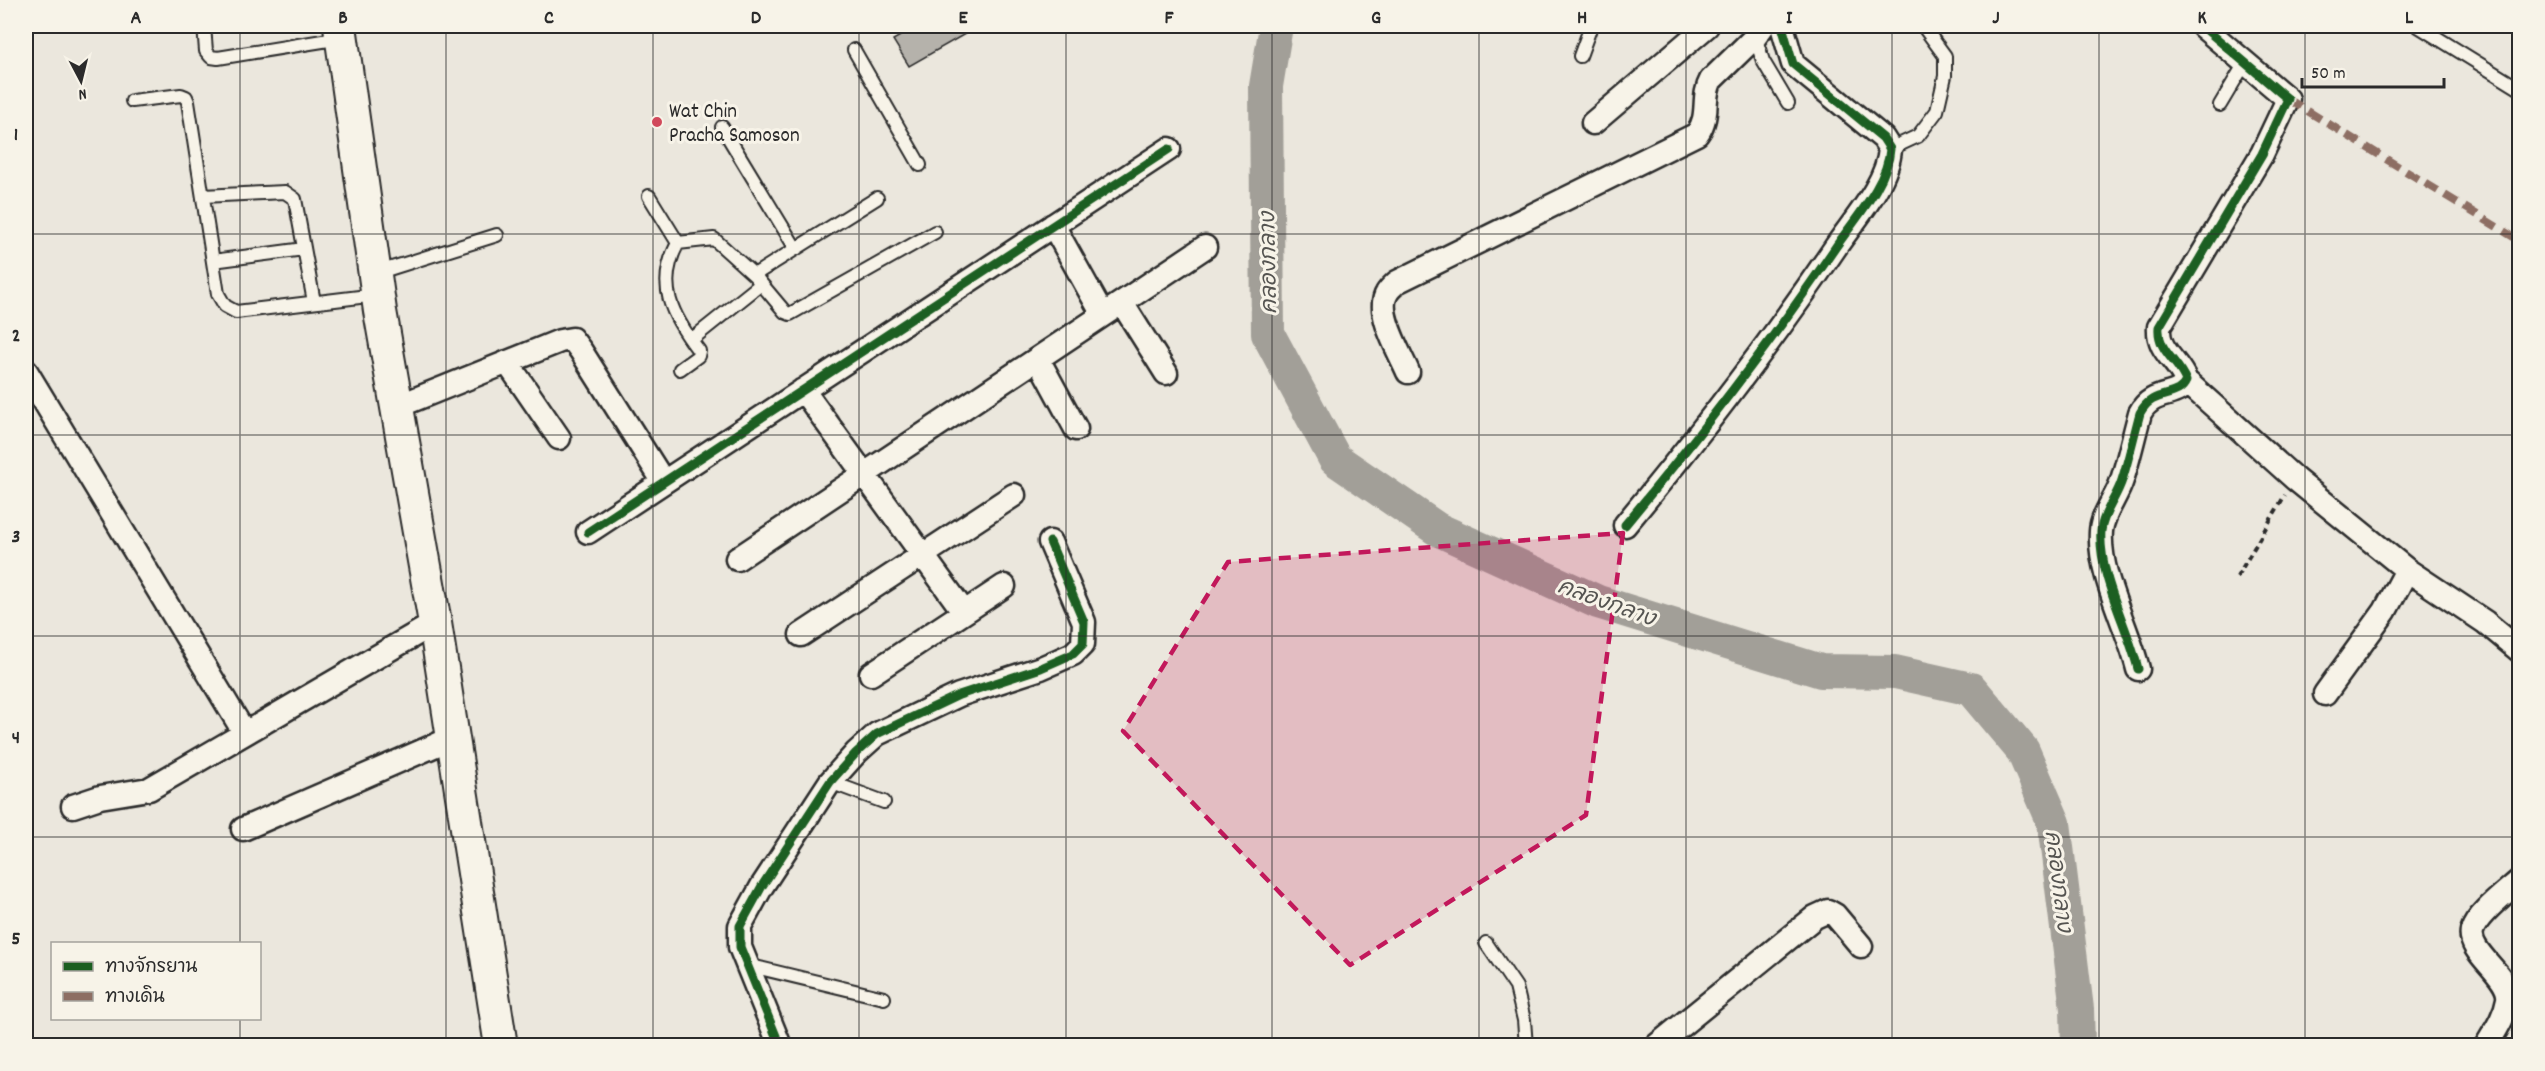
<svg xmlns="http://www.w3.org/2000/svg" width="2545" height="1071" viewBox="0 0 2545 1071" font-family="Dekko,'Playpen Sans Thai',sans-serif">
<rect width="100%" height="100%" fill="#ebe7dd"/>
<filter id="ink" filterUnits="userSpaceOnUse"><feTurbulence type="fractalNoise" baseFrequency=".0167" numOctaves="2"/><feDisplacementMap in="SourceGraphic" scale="12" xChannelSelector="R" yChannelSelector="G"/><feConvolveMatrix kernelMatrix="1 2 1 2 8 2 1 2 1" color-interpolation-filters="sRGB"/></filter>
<g filter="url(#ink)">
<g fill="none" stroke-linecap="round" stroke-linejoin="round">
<path stroke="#a29f98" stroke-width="34" d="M1276,26L1266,86L1268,334L1335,459L1437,529L1598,602L1821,671L1895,672L1971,689L2023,751L2054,823L2077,1009L2078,1046"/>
</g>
<path fill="#b5b2ab" stroke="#2b2b2b" stroke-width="1.5" d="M918,26H969L972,30L909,66L893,40Z"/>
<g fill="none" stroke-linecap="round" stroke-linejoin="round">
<g stroke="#2b2b2b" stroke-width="16">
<path id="lane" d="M204,26L206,51L211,57L218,58L341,38
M2418,26L2520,89
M1755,37L1763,61L1788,103
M854,50L920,165
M1580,56L1591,26
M132,101L181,95L186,97L188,102L218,294L225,306L236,312L376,295
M2220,105L2245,63
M722,127L796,249
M1890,149L1918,136L1937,111L1945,76V56L1923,26
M203,196L285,192L295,199L314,302
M649,196L678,243L714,239L754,275L785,312L790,314L935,232
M678,243C655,285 672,316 699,351L698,356L680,369
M213,261L304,249
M376,273L497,235
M754,275L877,198
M691,340L761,284
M830,782L884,802
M1486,943L1516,987L1524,1020L1526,1046
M747,965L884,998"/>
</g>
<g stroke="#2b2b2b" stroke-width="27">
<path id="street" d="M1593,123L1707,26
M1053,225L1103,315
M1122,303L1166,373
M1038,359L1076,429
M507,362L559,438
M26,371L244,732
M1408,372C1400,353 1375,312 1387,293C1389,289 1394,285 1397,282L1697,134C1711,115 1701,98 1711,80L1755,37L1763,26
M2186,381L2295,479L2407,570L2485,622L2520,651
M803,390L964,612
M396,407L560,341L572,339L581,351L663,481
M1625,525C1699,436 1770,344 1835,248C1854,220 1888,183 1890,149L1883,138L1793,64L1782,26
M588,532L1169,149
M737,559L1205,247
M801,635L1014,495
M2138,669C2128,627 2098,575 2101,531C2102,514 2117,497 2122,480C2129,458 2134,435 2140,413C2153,388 2178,400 2186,381C2178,360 2157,351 2159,327L2262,154L2288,99L2202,26
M871,674L1004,586
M2325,694L2385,611L2407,570
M73,806L100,797L149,789L435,623
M243,829L452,738
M780,1046L740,947V926L762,886L830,782L856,753L877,734L959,695L1041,668L1073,654L1083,644L1084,622L1050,542
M1656,1046L1815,917L1828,911L1835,915L1861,946
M2486,1046C2495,1031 2505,1017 2508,999C2511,976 2467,953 2472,931C2477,914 2507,892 2520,880"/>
</g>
<g stroke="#2b2b2b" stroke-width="36">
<path id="secondary" d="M340,26L380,311L435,623L501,1046"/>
</g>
<path stroke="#2b2b2b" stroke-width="4" stroke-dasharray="6 4.5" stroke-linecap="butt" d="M2237,577L2285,495"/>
<use href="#lane" stroke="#f7f3e8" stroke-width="12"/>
<use href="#street" stroke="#f7f3e8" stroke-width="22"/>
<use href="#secondary" stroke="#f7f3e8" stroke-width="32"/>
<path stroke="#8d6e63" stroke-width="8" stroke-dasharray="15 8" stroke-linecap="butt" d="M2288,99L2520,241"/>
<g stroke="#f7f3e8" stroke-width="13">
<path id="cycleway" d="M1625,525C1699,436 1770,344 1835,248C1854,220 1888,183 1890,149L1883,138L1793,64L1782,26
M588,532L1169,149
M2138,669C2128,627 2098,575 2101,531C2102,514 2117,497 2122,480C2129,458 2134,435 2140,413C2153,388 2178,400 2186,381C2178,360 2157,351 2159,327L2262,154L2288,99L2202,26
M780,1046L740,947V926L762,886L830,782L856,753L877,734L959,695L1041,668L1073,654L1083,644L1084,622L1050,542"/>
</g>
<use href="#cycleway" stroke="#1b5e20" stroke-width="9"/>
</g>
</g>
<path fill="#c2185b" fill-opacity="0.2" stroke="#c2185b" stroke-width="4.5" stroke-dasharray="12 8" stroke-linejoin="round" d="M1623,533L1586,815L1350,965L1123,731L1228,562Z"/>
<path fill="none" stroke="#2b2b2b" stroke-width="1.5" stroke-opacity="0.55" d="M240,26V944M446,26V1046M653,26V1046M859,26V1046M1066,26V1046M1272,26V1046M1479,26V1046M1686,26V1046M1892,26V1046M2099,26V1046M2305,26V1046M26,234H2520M26,435H2520M26,636H2520M26,837H2520M240,1018V1046"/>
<circle fill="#d1495b" stroke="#f7f3e8" stroke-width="2" cx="657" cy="122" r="6"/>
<g text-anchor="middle" stroke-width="6" stroke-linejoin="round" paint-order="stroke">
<g font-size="21" fill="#2b2b2b" stroke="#f7f3e8" text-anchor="start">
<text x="669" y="117">Wat Chin<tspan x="669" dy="24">Pracha Samoson</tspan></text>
</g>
<g font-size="22" font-style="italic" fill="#555451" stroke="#f7f3e8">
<text transform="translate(1267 263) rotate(-91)" y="8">คลองกลาง</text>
<text transform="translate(1607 601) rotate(20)" y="8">คลองกลาง</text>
<text transform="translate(2060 881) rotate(83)" y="8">คลองกลาง</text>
</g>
</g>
<rect width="2545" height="1071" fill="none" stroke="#f7f3e8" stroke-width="66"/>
<rect x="51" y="942" width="210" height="78" fill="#f7f3e8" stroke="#a5a39c" stroke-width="1.5"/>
<rect x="63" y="962" width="30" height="9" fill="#1b5e20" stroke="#a5a39c" stroke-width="1.5"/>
<text x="105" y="972" font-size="18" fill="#2b2b2b">ทางจักรยาน</text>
<rect x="63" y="992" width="30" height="9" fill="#8d6e63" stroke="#a5a39c" stroke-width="1.5"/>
<text x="105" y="1002" font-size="18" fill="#2b2b2b">ทางเดิน</text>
<g transform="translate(81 81) rotate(173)" stroke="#f7f3e8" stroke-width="4.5" paint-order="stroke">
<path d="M0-4.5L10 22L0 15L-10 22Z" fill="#2b2b2b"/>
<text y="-9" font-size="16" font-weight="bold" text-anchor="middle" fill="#2b2b2b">N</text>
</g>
<path d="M2302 78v9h142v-9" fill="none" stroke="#2b2b2b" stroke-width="3"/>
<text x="2311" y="78" font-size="18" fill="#2b2b2b" stroke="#f7f3e8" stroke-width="4.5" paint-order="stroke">50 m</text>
<rect x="33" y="33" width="2479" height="1005" fill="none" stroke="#2b2b2b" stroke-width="2"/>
<g font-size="20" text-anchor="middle" font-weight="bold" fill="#2b2b2b">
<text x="136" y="23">A</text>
<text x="343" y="23">B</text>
<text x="549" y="23">C</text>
<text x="756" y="23">D</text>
<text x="963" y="23">E</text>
<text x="1169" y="23">F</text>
<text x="1376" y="23">G</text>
<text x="1582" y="23">H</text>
<text x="1789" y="23">I</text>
<text x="1996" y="23">J</text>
<text x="2202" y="23">K</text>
<text x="2409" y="23">L</text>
<text x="16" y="140">1</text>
<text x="16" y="341">2</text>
<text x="16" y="542">3</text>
<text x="16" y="743">4</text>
<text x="16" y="944">5</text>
</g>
</svg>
